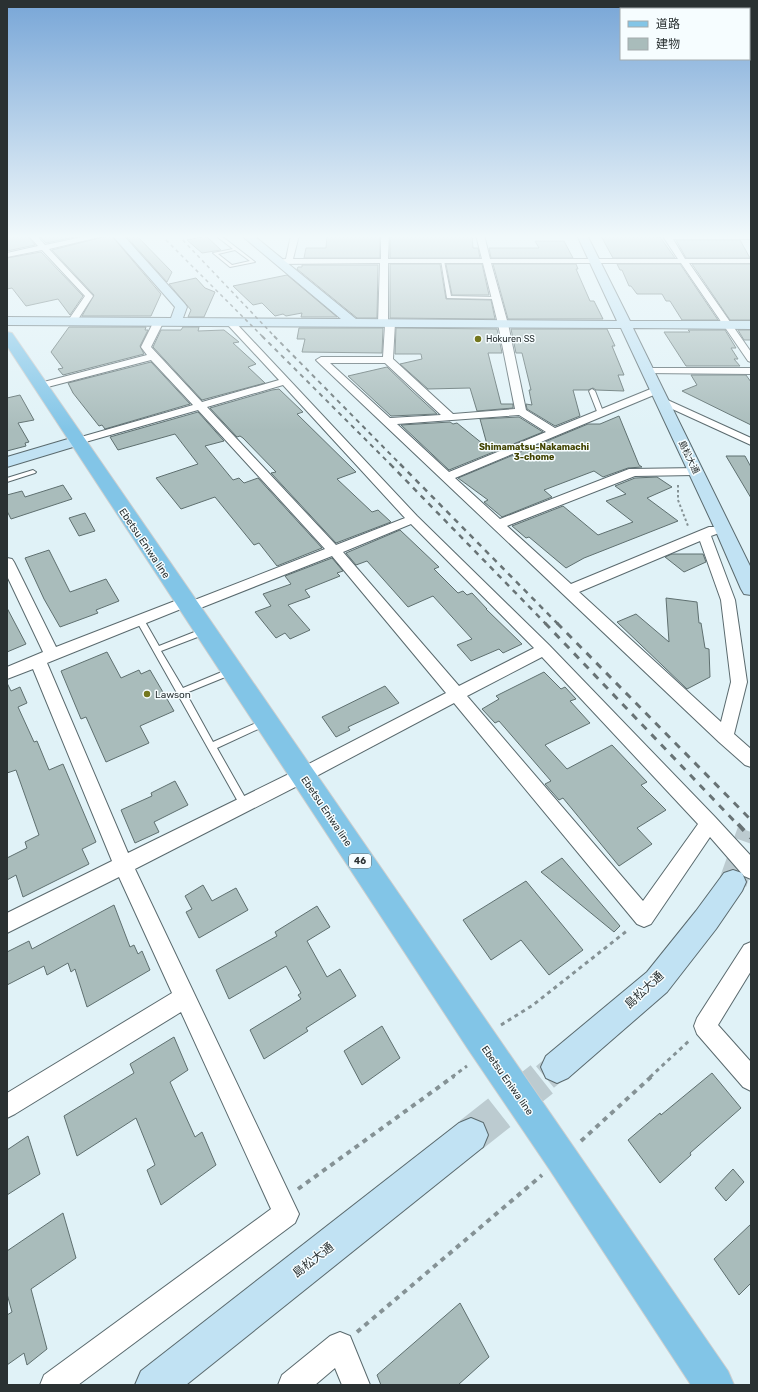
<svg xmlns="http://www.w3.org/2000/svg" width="758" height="1392" viewBox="0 0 758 1392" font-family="Rubik,'Noto Sans JP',sans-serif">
<rect width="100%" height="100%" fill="#e0f2f7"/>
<path fill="#a9bcbb" stroke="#5f7070" d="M7,235H27L35,245L7,251Z
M38,235H84L46,243Z
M111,235L161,294L151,316H82L94,295L52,250Z
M125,235H136L172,272L167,282Z
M327,235H380V258H304L306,248H326Z
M390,235H472L473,248H478L480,258H390Z
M635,235H655L656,237H660L675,258H613L601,236H636Z
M206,236L221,250L202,253L187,240Z
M676,240H740L750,258H686Z
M535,241H564L573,258H491L489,248H539Z
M41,252L83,296L70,315L58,299L26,306L12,288L7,289V258Z
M390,264H440L446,299L491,300L495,319L390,318Z
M446,264H482L489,295H452Z
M493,264H576L578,269H576L590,301H594L603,319H508Z
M617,264H680L718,320H682L670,301H666L662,294H637L631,286H629L622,270H620Z
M692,264H751V320H730Z
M302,265H378L377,318H357L297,269L298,267H302Z
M287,275L337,317H301L302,313L286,316L283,314L275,316L262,303L253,305L233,286Z
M196,278L205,288L215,292L204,317H188L191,310L169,284Z
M69,327H146L145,330H148L140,346L144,354L63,375L58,369L63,368L51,352Z
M183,327H199L198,331L224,330L239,342L233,343L256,364L248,367L265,383L202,400L153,347L161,330H181Z
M299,328H383L382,353L302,352L305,339H297Z
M396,328L497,329L502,353H488L501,404H513V408L477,411L470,388L428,389L400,364L422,359L421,354H395Z
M511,329H607L615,346H612L624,375H618L624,391L596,390L593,388L588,390H573L580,416L555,426L527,409L526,404L532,405L529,390H531L522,353H516Z
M688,330H725L736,348H731L738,359H734L740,366H686L664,332H690Z
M738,330H751V340H744Z
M151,362L190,404L105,429L102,425L99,426L73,393L68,383Z
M387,367L411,390L437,414L391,416L348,376Z
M691,375H746L751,382V425L682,391L697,385Z
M279,389L303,412L297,414L356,472L337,479L372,512L378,510L391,522L336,543L271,473L276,472L243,438L240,436L237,437L210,408L272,390Z
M20,395L34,420L18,423L29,442L25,443L26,446L7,451V398Z
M198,412L224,441L205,446L233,480L239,478L244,483L258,478L322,548L277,566L259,543L254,545L215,497L181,509L156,478L198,464L175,434L118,450L110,437Z
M619,416L639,465L642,467L628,468L603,477L594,471L544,490L552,497L502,517L484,502L488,500L458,478L588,424H600Z
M519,417L543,432L449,470L401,425L450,422L453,424L457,423L488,448L480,419Z
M726,456H745L751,467V498Z
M657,477L672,487L647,498L678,521L584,558L566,568L529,537L526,538L512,526L563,506L598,535L633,522L606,501L626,494L615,486L635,478Z
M63,485L72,499L11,519L7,511V495L22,491L25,497Z
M85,513L95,531L79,536L69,518Z
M400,530L439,567L434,569L458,593L463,591L467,595L472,593L487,609H486L522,644L503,653L499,649L471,661L457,645L472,639L433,596L408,607L367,561L356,565L346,553Z
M49,550L70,592L106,579L119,601L96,610L98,613L60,627L44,599L25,558Z
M672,554H703L706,562L684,572L665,557Z
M332,558L343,571L337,573L340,576L305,590L310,597L288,605L310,630L290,639L285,633L276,638L255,612L271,606L263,594L291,584L285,576Z
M666,598L697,602L699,623H701L705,648L709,649L710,677L687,689L617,622L636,614L669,642Z
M7,608L26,644L7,652Z
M107,652L121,678L139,670L141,674L150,670L174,711L140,726L149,743L106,762L86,717L81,719L61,671Z
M544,672L561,689L565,687L576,699L570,701L590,723L545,745L567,769L612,745L647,782L641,785L666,810L637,828L652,844L619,866L563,798L559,800L545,784L551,781L499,721L495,723L482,709L499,699L496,696Z
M7,683L11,691L20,687L27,703L18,707L34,742L37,741L49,770L63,764L96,842L82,849L89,864L23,897L16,875L7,880V858L27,848L25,842L39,835L16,770L7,773Z
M385,686L399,703L348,727L350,730L336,737L322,717Z
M175,781L188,805L154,822L159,832L135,843L121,810L152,796L151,793Z
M562,858L620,926L614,932L541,872Z
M526,881L583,950L549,975L521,940L491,960L463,920Z
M203,885L212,901L236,888L248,910L199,938L186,912L192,909L185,896Z
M114,905L130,947L134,945L138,954L142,951L150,970L87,1007L75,969L71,972L68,963L47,975L44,966L7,985V952L29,941L32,949Z
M317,906L330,927L307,941L327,977L340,969L356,996L306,1028L308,1031L264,1059L250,1030L301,999L298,995L301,993L286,966L229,999L216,970L277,936L275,932Z
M382,1026L400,1058L362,1085L344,1051Z
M174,1037L188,1070L170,1082L195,1137L202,1132L216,1165L161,1205L147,1170L155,1165L136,1118L77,1156L64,1116L134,1073L130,1064Z
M712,1073L741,1108L690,1153L691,1155L660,1183L628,1140L660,1113L661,1115Z
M28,1136L40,1174L7,1195V1150Z
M733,1169L744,1182L726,1201L715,1188Z
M63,1213L76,1258L31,1289L47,1349L27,1365L24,1353L7,1365V1315L12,1312L7,1294V1251Z
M751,1224V1283L739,1295L714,1259Z
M460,1303L489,1357L458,1385H381L377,1375Z"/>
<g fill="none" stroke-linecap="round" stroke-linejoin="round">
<path stroke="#bccbd0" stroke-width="28" stroke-dasharray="28 14" stroke-linecap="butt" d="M733,882L751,832
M545,1077L557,1067"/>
<path stroke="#bccbd0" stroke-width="36" stroke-dasharray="36 18" stroke-linecap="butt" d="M471,1135L546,1076"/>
<g stroke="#5a6a6e" stroke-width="2">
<path id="lane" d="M215,235H220L255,262L230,267L213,253L233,249ZM235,250L250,261L232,265L218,254Z
M441,260L444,261L451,296L496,297L498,298L496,299L447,298Z
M592,389L595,391L604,414L603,415L598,414L589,391Z
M33,470L36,472L35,473L7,482V478Z
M140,617L143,618L159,646L202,629H208L209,631L208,633L161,651L183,688L229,669H235L236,671L235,673L186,693L213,742L263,720H269L270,722L269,724L217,748L247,801L249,804L247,807L244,808L241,807L136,620Z"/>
</g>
<g stroke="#5a6a6e" stroke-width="2">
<path id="street" d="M28,235H36L45,245L92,235H108L49,249L93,296L75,324H69L67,322L85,296L42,250L7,257V253L38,246Z
M291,235H299L293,259H381V235H389L388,259H482L476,235H484L490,259H678L662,235H751V239H673L685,259H751V263H689L751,352V362L748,361L681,263H491L508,324L526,410L555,428L653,388L657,387L662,390L661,392L455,478L500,519L629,469L699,468L701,471L699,474L695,475L635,476L507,526L571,584L709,527H719L720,530L719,533L711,536L735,600L747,682L734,734L751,749V767L745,765L719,742L318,362L316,360L321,357H383L385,325H380L378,323L380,263L276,264V260L286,259ZM388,263H483L498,324L515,409L453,414L393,359L395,323L393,321H388ZM330,363H385L441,415L390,418ZM519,415L546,432L449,472L397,424ZM700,541L721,600L731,682L721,722L579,592Z
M158,320L163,323L151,347L202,402L279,380L226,323L231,320L234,321L417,516L549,645L715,817L751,856V879L744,876L710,837L651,924L644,927L637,924L454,703L309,780L135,869L299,1214L295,1223L78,1385H40L44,1375L271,1209L181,1012L15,1114L7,1118V1093L172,993L119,877L7,933V913L112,861L33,669L7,679V667L43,652L7,576V558L12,559L14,562L56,647L180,599L185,597L190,599L192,601L325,549L198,410L82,443H74L72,441L74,439L193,405L151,360L40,389L35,386L36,384L147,355L141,347L153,323ZM283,385L405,518L336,545L207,407ZM411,524L534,648L459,686L343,552ZM332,556L446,693L297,770L128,853L47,663L181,609L183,611L188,613L193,611ZM542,657L698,824L643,901L467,696Z
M648,368H751V374L644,373L643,371L644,369Z
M661,397L751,438V445L657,402L656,400L657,398Z
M751,942V971L718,1025L751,1062V1091L743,1087L697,1034L694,1026L697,1018L744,945Z
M340,1332L350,1336L370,1385H342L335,1368L315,1385H278L282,1375L330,1336Z"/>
</g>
<g stroke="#5a6a6e" stroke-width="2">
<path id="secondary" d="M112,235H123L185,304L187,307L183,318L341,319L241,235H253L356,319L617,321L577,235H587L630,321H751V329L633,328L751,568V595L744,594L741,589L714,527L621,328L7,325V317L171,318L175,307Z
M78,436L83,438L86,441L83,444L7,467V457Z
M733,870L742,873L746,882L742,891L716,929L667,992L568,1078L557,1083L546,1078L541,1067L546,1056L647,972L696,911L724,873Z
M471,1118L483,1123L488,1135L483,1147L186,1385H135L141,1371L459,1123Z"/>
</g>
<g stroke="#cccece" stroke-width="2">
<path id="primary" d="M7,332L12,333L728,1371L734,1385H691L550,1170L468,1049L7,346Z"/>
</g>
<path stroke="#859295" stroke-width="2" stroke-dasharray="2.5 2.5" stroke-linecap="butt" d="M678,485V500L688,526"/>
<path stroke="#859295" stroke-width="3" stroke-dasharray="4 4" stroke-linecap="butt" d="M501,1025L533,1005L628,930
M452,1077L467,1066
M650,1077L690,1040"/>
<path stroke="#859295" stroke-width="4" stroke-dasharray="5 5" stroke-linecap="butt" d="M581,1141L652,1076
M298,1189L454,1076
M357,1332L542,1175"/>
<use href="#lane" fill="#fff" fill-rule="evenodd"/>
<use href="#street" fill="#fff" fill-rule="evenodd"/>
<use href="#secondary" fill="#c1e2f3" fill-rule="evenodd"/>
<use href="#primary" fill="#82c5e7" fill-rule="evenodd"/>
<path stroke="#687375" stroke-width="1.5" stroke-dasharray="3.5 3.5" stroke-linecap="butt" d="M161,235L263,337
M178,235L275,337"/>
<path stroke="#687375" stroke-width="2" stroke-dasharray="4.5 4.5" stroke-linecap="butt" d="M262,336L391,465
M274,336L401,465"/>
<path stroke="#687375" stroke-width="2.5" stroke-dasharray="5.5 5.5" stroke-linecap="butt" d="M390,464L546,624
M400,464L558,624"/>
<path stroke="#687375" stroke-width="3" stroke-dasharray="7 7" stroke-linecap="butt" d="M545,623L738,825
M557,623L751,820"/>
<path stroke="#687375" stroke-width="4" stroke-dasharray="9 9" stroke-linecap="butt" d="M738,824L751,838"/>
</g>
<linearGradient id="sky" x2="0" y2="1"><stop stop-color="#78a6d7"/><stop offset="0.55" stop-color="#f1f9fb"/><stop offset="1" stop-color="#f1f9fb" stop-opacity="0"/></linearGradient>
<rect width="758" height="430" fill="url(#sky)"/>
<g fill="#74771e" stroke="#f6fdff" stroke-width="1.5">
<circle cx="478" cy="339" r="4"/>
<circle cx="147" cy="694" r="4"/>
</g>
<g text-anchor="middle" stroke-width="3" stroke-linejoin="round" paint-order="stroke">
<g font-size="9" fill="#2a3132" stroke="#f6fdff" text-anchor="start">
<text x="486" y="342">Hokuren SS</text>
</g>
<g font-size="9" font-weight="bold" fill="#414301" stroke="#f6fdff">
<text x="534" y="450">Shimamatsu-Nakamachi<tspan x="534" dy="10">3-chome</tspan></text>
</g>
<g font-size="9" fill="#2a3132" stroke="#f6fdff">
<text transform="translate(689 457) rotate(64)" y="3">島松大通</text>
</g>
<rect fill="#f6fdff" stroke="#676e70" stroke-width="1" x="349" y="854" width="22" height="14" rx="3"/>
<g font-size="9" font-weight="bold" fill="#2a3132">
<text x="360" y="864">46</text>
</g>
<g font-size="10" fill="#2a3132" stroke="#f6fdff">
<text transform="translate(145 543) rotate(56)" y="4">Ebetsu Eniwa line</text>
<text transform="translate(327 811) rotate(56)" y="4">Ebetsu Eniwa line</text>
<text transform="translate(508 1080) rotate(55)" y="4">Ebetsu Eniwa line</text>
</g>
<g font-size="10" fill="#2a3132" stroke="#f6fdff" text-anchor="start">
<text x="155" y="698">Lawson</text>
</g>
<g font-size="12" fill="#2a3132" stroke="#f6fdff">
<text transform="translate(644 990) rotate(-43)" y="4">島松大通</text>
<text transform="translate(313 1260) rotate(-38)" y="4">島松大通</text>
</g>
</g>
<rect width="758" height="1392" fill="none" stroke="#2a3132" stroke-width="16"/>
<rect x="620" y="8" width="130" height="52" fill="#f6fdff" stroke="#a4abad"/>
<rect x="628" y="21" width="20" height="6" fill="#82c5e7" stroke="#a4abad"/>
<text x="656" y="28" font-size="12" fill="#2a3132">道路</text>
<rect x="628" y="38" width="20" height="12" fill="#a9bcbb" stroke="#a4abad"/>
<text x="656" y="48" font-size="12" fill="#2a3132">建物</text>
</svg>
